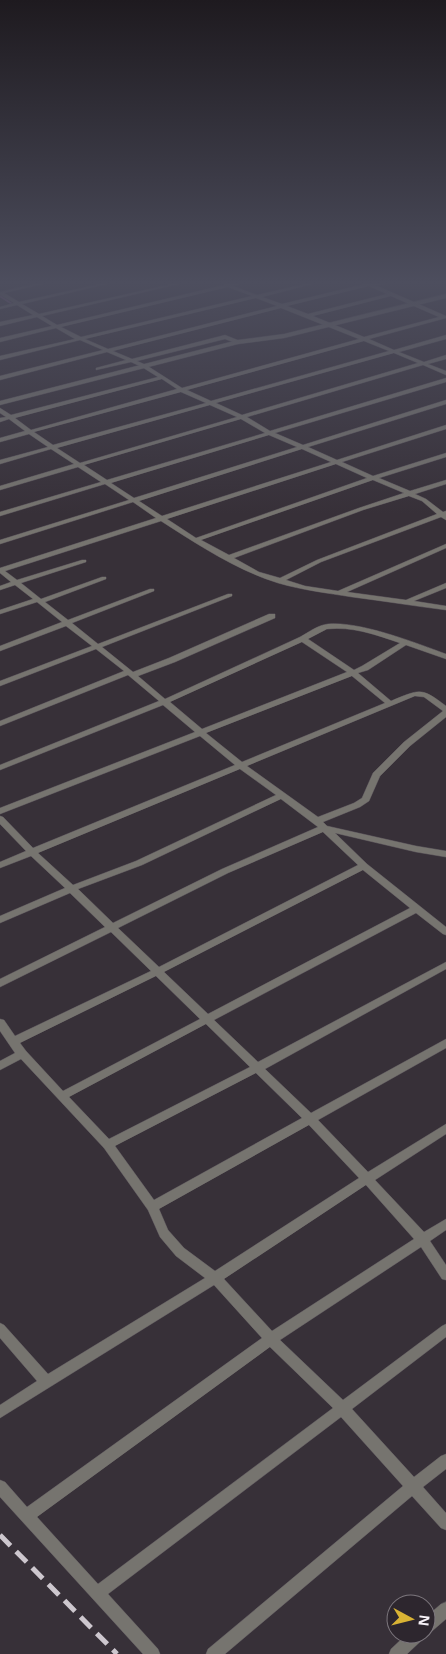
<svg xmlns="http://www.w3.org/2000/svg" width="446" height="1654" viewBox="0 0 446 1654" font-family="'Open Sans',sans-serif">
<rect width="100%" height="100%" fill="#373038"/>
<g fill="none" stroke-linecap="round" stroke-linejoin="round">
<path stroke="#895a8f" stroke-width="2" d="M0,296L12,304"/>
<g stroke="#564f57" stroke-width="1">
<path id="minor" d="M39,283H47L4,293L19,302L104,283H111L22,304L39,314L176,283H183L42,316L57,325L224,285C226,283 237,283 242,283L233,286L257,295L309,283H316L262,297L282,304L369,283H388L386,284L375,285L446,316V318L369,339L394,350L446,335V339L399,352L424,362L446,355V359L428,364L446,371V375L423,365L247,417L270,431L446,378V382L275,433L303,445L446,400V404L308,447L337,460L446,425V429L342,462L373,476L446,453V457L379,478L410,491L446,480V484L415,494L426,499L443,512L446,511V520L441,517L321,562L286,580L305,586L338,591L446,544V548L347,592L406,600L446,583V588L414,601L446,606V610C414,606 384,601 352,597C327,593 302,590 278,583C236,570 197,544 161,521L5,571L17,580L82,560H86V562L21,583L41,599L102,577H106V579L45,602L68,620L150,589H154V591L72,623L98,644L228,594H232V596L102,647L133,672L169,658L269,614H275V618L175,662L138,676L165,699L300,637C309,632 318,625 328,624C360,621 416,643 446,654V659L406,645L368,670L358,673L391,701C420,689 421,687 446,706V717L410,746L380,776L369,801L360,807L323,822L327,826L416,846L446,851V857L416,852L335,833L367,864L446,927V935L443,934L416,913L214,1020L258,1062L446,962V969L265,1069L311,1113L446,1039V1048L318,1120L368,1172L446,1124V1134L375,1180L424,1232L446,1219V1230L430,1241L446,1265V1280L442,1279L421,1247L280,1340L343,1400L442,1326L446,1324V1337L352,1409L414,1477L441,1456L446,1454V1469L423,1487L446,1513V1530L441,1528L412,1496L225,1654H206L208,1649L403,1486L341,1417L108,1594L158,1649L160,1654H143L0,1497V1480L5,1482L27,1507L262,1338L214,1285L0,1418V1405L37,1381L0,1338V1323L4,1325L48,1374L205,1278L176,1256L160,1237L148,1210L104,1148L21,1059L0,1070V1061L15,1053L0,1031V1019L4,1020L15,1036L151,971L111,932L0,987V979L105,927L70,893L0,923V916L65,888L31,856L0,868V862L26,851L0,824V816L3,817L33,848L235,765L200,736L0,814V808L195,732L163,705L0,770V765L159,701L128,675L0,726V721L124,671L96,649L0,686V681L92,646L66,626L0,651V646L62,622L37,602L0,614V610L33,599L15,585L0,590V586L11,582L0,573V568L156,518L133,502L0,544V540L129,500L105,484L0,516V512L101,482L78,467L0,490V486L74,464L51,449L0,464V460L48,447L29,434L0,442V438L25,431L9,419L0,422V418L6,417L0,413V408L11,415L158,377L142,367L131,362L96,370V368L126,360L107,352L0,380V376L103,350L80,340L0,360V356L75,339L56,328L0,342V338L52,326L37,317L0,326V322L33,315L17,305L0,309V307L14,303L0,295V292ZM369,286L387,294L308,314L287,306ZM228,287L252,296L81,337L61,327ZM391,296L439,317L364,337L313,316ZM256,298L277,306L108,349L85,339ZM281,308L359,339L182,388L146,365L137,361L225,339L238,344L241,342L240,341L225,335L132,359L113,351ZM364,341L389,351L211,401L187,390ZM394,353L418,363L242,415L216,403ZM162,379L177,389L31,430L15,418ZM181,392L206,403L53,445L34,432ZM210,405L237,417L80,463L57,448ZM241,419L265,433L107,480L84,465ZM269,435L297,447L134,498L111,483ZM302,449L331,462L162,516L139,501ZM336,464L367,478L196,538L167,519ZM373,480L404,493L359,508L229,555L201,540ZM409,496L422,501L437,514L317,560L280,578L259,572L234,558L363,510ZM327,629C352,626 377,635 400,643L362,666L354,670L308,639ZM302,642L347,672L202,729L170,702ZM352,676L385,703L242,762L206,733ZM415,696L424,697L443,711L404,742L373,773L362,798L354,803L318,817L247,766ZM240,769L276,795L136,861L73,885L38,853ZM281,799L318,827L222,869L113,923L78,889L142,865ZM323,832L358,865L159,967L118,928L228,873ZM363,870L410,908L208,1014L164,972ZM156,976L200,1019L63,1091L26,1051L20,1043ZM206,1024L250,1067L109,1139L69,1097ZM256,1073L302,1118L154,1200L115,1146ZM309,1125L359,1178L215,1271L184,1248L168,1230L159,1209ZM366,1185L414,1239L272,1331L224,1279ZM270,1347L333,1408L98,1584L37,1517Z
M446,1602V1619L431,1632L426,1634H425L423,1639L407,1654H389L391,1649L407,1634H426V1617L441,1604Z"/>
</g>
<g stroke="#564f57" stroke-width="1">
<path id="tertiary" d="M446,294V298L284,338L238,344L0,405V401L238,340L284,334Z"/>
</g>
<use href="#minor" fill="#76746f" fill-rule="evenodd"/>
<use href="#tertiary" fill="#76746f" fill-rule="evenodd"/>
<path stroke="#cdc7ce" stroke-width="5" stroke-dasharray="15 8" stroke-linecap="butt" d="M0,1535L117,1654"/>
</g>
<linearGradient id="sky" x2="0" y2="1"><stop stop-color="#1e1a1f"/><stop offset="0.55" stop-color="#4d4e5e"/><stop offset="1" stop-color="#4d4e5e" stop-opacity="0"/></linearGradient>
<rect width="446" height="514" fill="url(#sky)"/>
<g transform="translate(411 1619) rotate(97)"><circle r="24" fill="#2d262e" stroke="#7d777e"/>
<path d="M0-4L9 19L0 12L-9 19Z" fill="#d9b334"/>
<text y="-8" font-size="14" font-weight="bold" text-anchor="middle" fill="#f6f1f7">N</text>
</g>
</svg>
